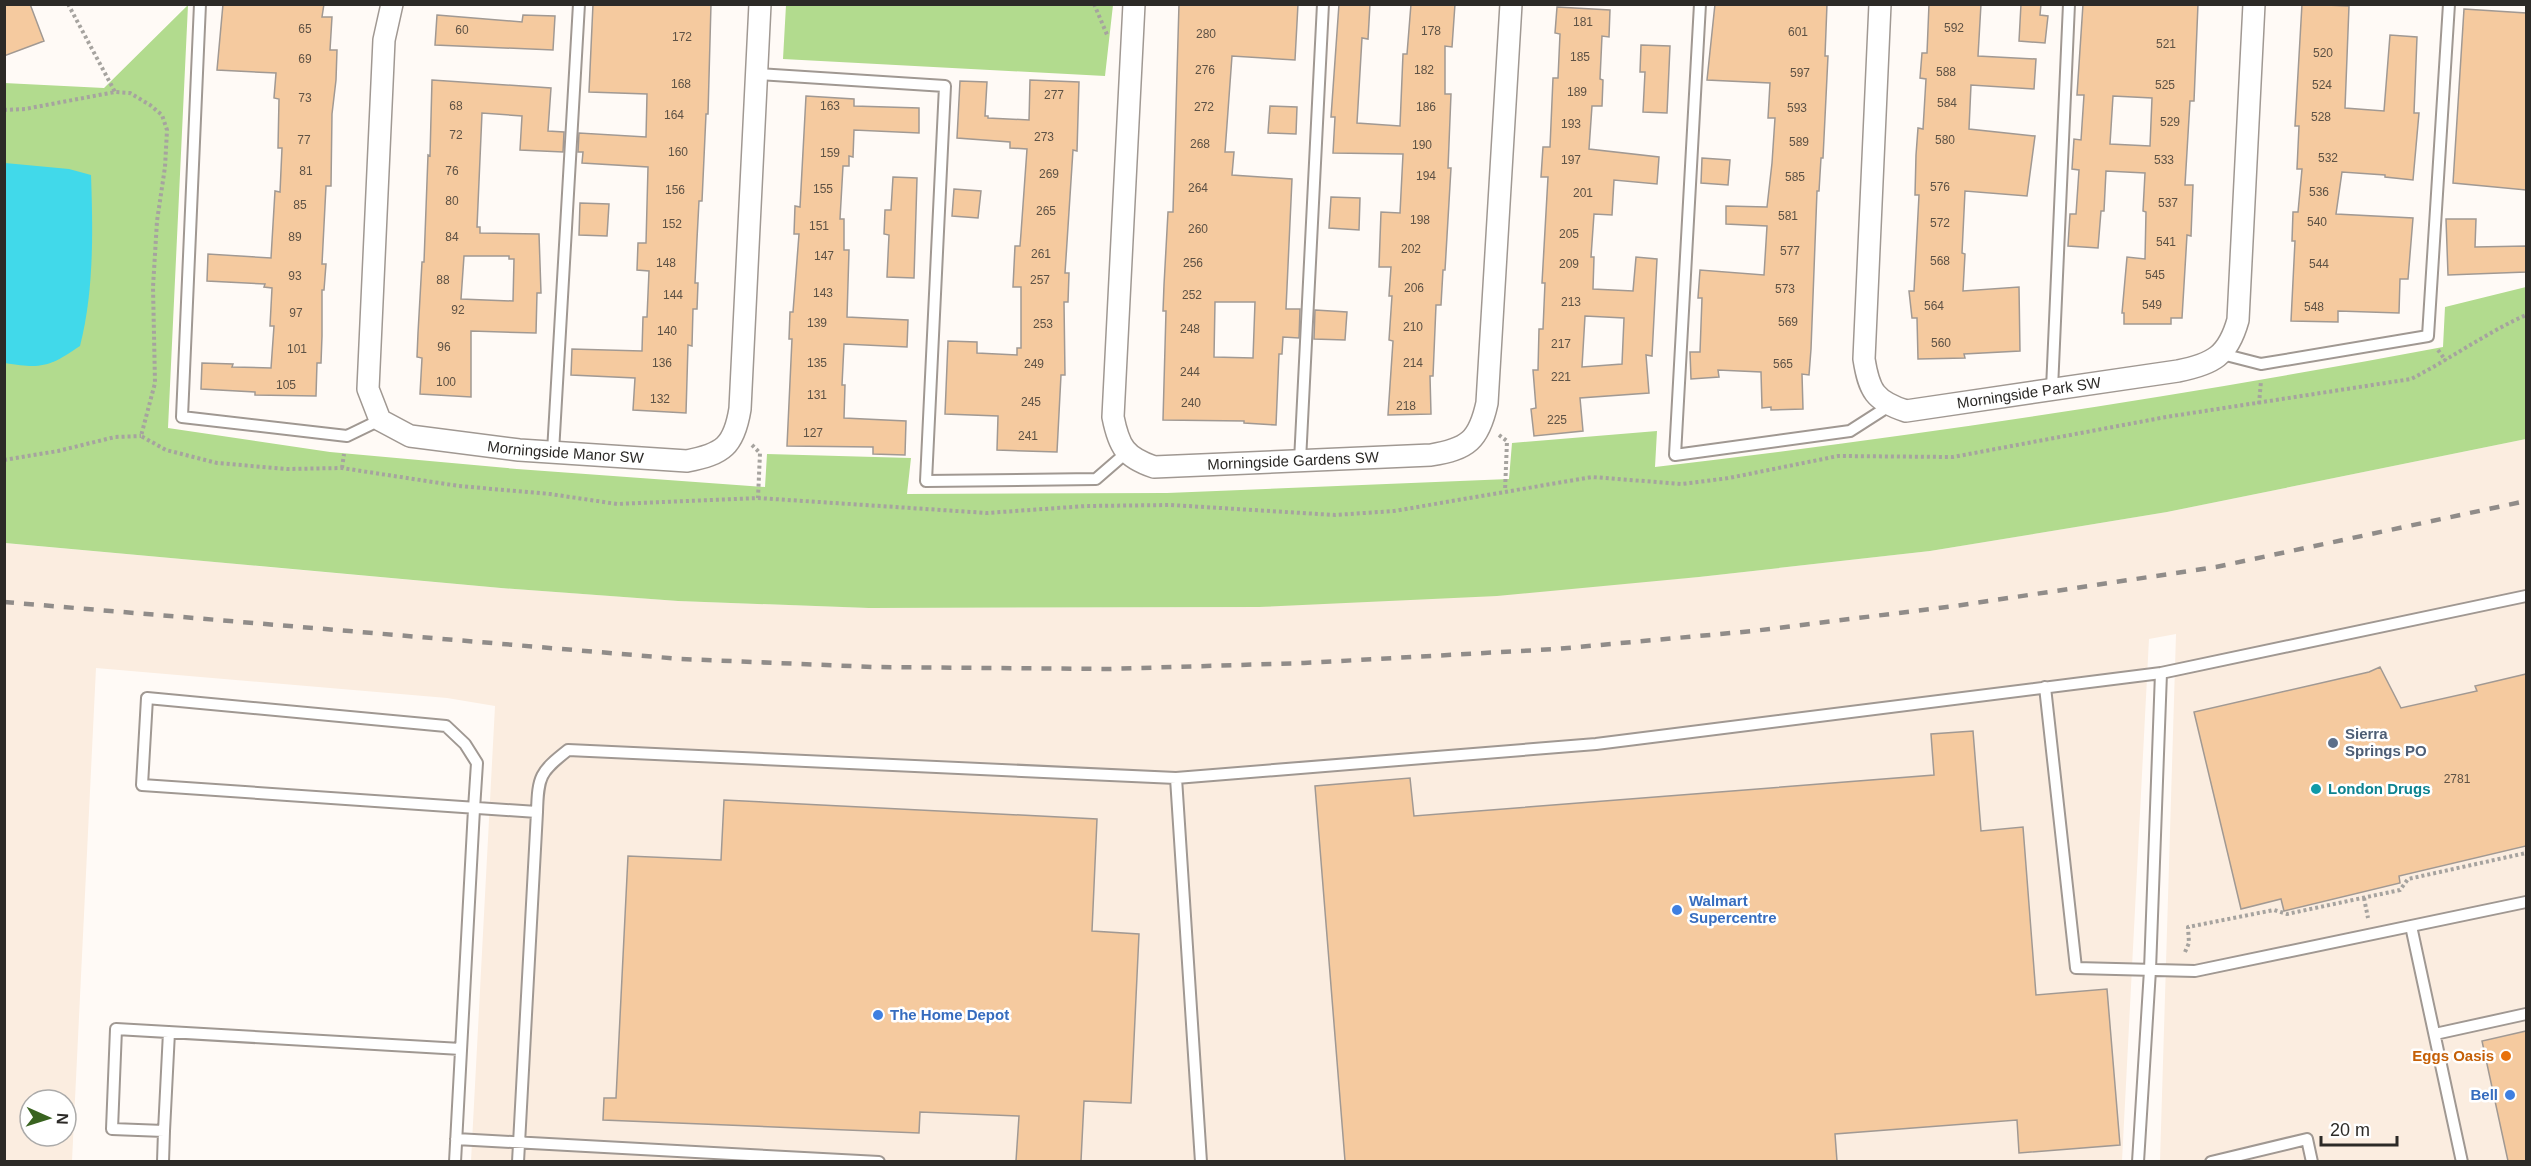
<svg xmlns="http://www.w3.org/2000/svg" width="2531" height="1166" viewBox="0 0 2531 1166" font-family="Arial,sans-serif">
<rect width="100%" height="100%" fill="#fffaf6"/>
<path fill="#fbede0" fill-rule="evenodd" d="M2526,439V1161H2160L2176,634L2149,639L2122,1161H471L495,706L447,698L96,668L72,1161H5L4,543L501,588L678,601L869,608L1259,607L1699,577L1930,551L2167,512ZM30,1100H66V1136H30Z"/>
<path fill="#b2db8e" d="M188,5L168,428L330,452L517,469L765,487L767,454L911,458L907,494L1167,493L1509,479L1512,443L1657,431L1655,467C1919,436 2182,396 2443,347L2445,307L2526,287V439L2167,512L1930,551L1699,577L1497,596L1259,607L869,608L678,601L501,588L5,543L4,83L104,88Z
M786,5H1113L1105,76L783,59Z"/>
<path fill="#41d9ea" d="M5,163L69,169L91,175C93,232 94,291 80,346C49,367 42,369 5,363Z"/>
<path fill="#f5ca9f" stroke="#a19993" stroke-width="1.5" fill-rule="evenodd" d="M4,4H30L44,41L4,56Z
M223,4H324L322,17H332L330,50H337L336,80L332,114L331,186H326L322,264H326L324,290H322V336L321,363H317L316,396L255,395V392L201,389L202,363L233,364L232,367L271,368L274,326H270L272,288L264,287L265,284L207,281L208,254L271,258L275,191L280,192L282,148H278L279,99L274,98L276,73L217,70Z
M593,4H711L708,114H706L702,201H699L697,239L695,283H698L697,309H693L692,346L688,345L686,413L633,410L635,378L571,375L572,349L642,351L643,317H647L649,271L637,270L638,243H646L648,167L582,163L583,152H578L579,133L646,137L647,94L589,92Z
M1179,4H1298L1295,60L1232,56L1225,152H1234L1232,175L1292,179L1286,309H1300L1299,338L1283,337L1282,354H1279L1276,425L1244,423V421L1163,420L1166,311H1163L1164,285L1168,212H1173ZM1215,302H1255L1253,358L1214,357Z
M1339,4H1370L1368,39L1362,38L1357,123L1400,126L1403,54H1407L1411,4H1455L1452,47L1445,46V94H1451L1448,168H1451L1445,270H1443L1441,305H1436L1433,376H1430L1431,414L1388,415L1393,341L1389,340L1392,296H1389L1391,267H1379L1381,212L1400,213L1403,154L1333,153L1335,117H1331Z
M1715,4H1827L1825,56H1828L1823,158H1821L1819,191H1817L1811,349L1809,375L1802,374L1803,409L1771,410V407L1762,408L1761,372L1718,370L1719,377L1691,379L1690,352H1700L1702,298H1698L1700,270L1764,275L1767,226L1726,224V206L1767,207L1772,163L1775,118H1768L1770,83L1707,80Z
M1929,4H1981L1978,56L2036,59L2034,89L1971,85L1969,129L2035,136L2027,196L1965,191L1962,253L1965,254L1963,291L2019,287L2020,351L1964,354L1965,358L1918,359L1917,318H1912L1909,291H1914L1919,195H1915L1916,155L1918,128L1923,129L1926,79L1920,78L1922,53H1927Z
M2021,4H2041L2040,15L2048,16L2045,43L2019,41Z
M2083,4H2198L2194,101H2190L2185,185H2193L2191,236L2187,235L2182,318H2171V324H2124V313H2122L2127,257L2145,259L2146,212L2143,211L2145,173L2106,171L2104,211H2101L2098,248L2068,246L2070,214H2076L2079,170L2072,169L2074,139L2081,140L2084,95H2077ZM2113,96L2152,98L2150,146L2110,144Z
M2302,4L2349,6L2345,108L2384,111L2390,35L2417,37L2414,113H2419L2413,180L2385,177V175L2342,172L2336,214L2413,218L2408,279H2400L2399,313L2338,311V322L2291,321L2295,241H2292L2293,212H2298L2302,169H2297L2299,126H2295Z
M1557,7L1610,10L1609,37L1602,36L1600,79L1603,80L1602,106H1592L1589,149L1659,157L1657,184L1614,180L1612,215L1594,214L1591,257H1594L1593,289L1633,291L1636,257L1657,259L1652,356L1646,355L1649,393L1580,398L1583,431L1534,436L1531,409L1536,408L1533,370H1538L1539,329H1543L1545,283H1542L1548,177H1541L1543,147H1550L1553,78H1558L1560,34L1555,33ZM1585,316L1624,318L1622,364L1582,367Z
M2464,9L2526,13V190L2453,183Z
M437,15L522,22L523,15L555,16L553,50L435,45Z
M1641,45L1670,46L1667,113L1643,112L1645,72H1640Z
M432,80L551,88L548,131L564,132L563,152L520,150L522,116L482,113L477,227H480V233L539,234L541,293H537L536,333L471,331V397L420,394L422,358L417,357L418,333L422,262H424L428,155L430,156ZM464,256H509V259H514L513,301L461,299Z
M1030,80L1079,82L1077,151L1073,150L1065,273H1069L1068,302H1064L1065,375H1061L1057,452L997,450L998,416L945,414L948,341L977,342V353L1017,355V348H1021V287H1013L1015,246H1020L1021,233L1027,149L1010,148V142L957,138L960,81L987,82L985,116H988V118L1029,120Z
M806,96L854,99V106L919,108V133L854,130L853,157L849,156V166H843L840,219H844V250H849L847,317L908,320L907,347L844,344L842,385H845L844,418L906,421L905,455L873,454V447L787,446L792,339H789L790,312H793L799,234H794L795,206L800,207Z
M1270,106L1297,107L1296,134L1268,133Z
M1702,158L1730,160L1728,185L1701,183Z
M893,177L917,178L914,278L887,277L889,235L884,234L885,210H891Z
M954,189L981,191L978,218L952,216Z
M1331,197L1360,198L1359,230L1329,228Z
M580,203L609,204L607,236L579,235Z
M2446,219H2476L2475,247L2526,246V272L2448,275Z
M1315,310L1347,312L1345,340L1314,339Z
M2380,667L2401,708L2477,691L2475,686L2526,674V846L2399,876L2400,883L2284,911L2281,899L2241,909L2194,712L2369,672Z
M1973,731L1981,831L2023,827L2036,995L2107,989L2120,1145L2019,1153L2017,1120L1835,1134L1837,1161H1345L1315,786L1410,778L1414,816L1934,775L1931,734Z
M724,800L1097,819L1092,931L1139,934L1131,1103L1084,1101L1081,1161H1016L1019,1116L920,1112L919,1133L603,1120L604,1098H616L628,856L721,860Z
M2526,1031V1161H2508L2482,1041Z"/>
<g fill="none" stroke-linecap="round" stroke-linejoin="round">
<g stroke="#a09892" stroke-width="14">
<path id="lane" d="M200,4L182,417L347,436L380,420
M1700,4L1675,455L1850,431L1889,406
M757,74L945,86L926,481L1096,479L1126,453
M2222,354L2261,364L2428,336L2449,4
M2052,389L2069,4
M553,452L579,4
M1300,461L1323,4
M2045,687L2076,968L2195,971L2526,902
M1176,778L1596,744L2161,673L2526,596
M2411,926L2462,1162
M2435,1034L2526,1014
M164,1131L169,1032
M456,1139L879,1162
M163,1162L164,1131L112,1129L116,1029L461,1049
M455,1162L474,809L477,763L465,744L446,726L147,698L142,785L537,812C538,776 540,772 568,750L1176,778L1201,1162
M518,1162L537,812
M2138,1162L2150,970L2161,673
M2211,1162L2307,1139L2312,1162"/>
</g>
<g stroke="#a09892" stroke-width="24">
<g id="street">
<path id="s1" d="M392,4L384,40L368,389L380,420L410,436L519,450L687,461C723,454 734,446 740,409L760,4"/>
<path id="s2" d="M1134,4L1113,417C1119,447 1125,457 1154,467L1431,455C1468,449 1479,440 1487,403L1511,4"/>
<path id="s3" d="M1880,4L1864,359C1869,391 1875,401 1906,411L2178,371C2213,364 2228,356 2238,320L2254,4"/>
</g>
</g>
<path stroke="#a6a39f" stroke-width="4" stroke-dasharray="3 3" stroke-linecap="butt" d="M68,4L115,92
M1094,4L1108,37
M4,110L25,109L115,92L130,93L150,105L162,115L167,130L165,167L157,221L153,287L155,383L141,436L166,450L217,463L287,469L342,468L459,486L550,494L617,504L758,498L987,513L1086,506L1171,505L1335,515L1394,511L1592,477L1682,484L1729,478L1838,456L1953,457L2166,417L2411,379C2450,359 2486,333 2526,315
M2438,350L2446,361
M2259,404L2261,381
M1499,435L1507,441L1505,491
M752,445L760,453L758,498
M4,460L58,451L115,437L141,436
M342,468L344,454
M2364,898L2368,918
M2185,952L2189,943L2188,927L2274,910L2287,914L2400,890L2408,879L2526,853"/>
<use href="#lane" stroke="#fff" stroke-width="10"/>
<use href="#street" stroke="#fff" stroke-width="21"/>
<path stroke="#908c89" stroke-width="4.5" stroke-dasharray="10 10" stroke-linecap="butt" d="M4,602L681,659L873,667L1108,669L1304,663L1556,649L1753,631L1955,606L2216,567L2526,501"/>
</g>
<circle fill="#5c6f8a" stroke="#fff" stroke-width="2" cx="2333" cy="743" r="6"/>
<circle fill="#0f9aa8" stroke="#fff" stroke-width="2" cx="2316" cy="789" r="6"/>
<g fill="#3f7fe0" stroke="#fff" stroke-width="2">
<circle cx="1677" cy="910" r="6"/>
<circle cx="878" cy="1015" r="6"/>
<circle cx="2510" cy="1095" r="6"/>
</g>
<circle fill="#e8710a" stroke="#fff" stroke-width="2" cx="2506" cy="1056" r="6"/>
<g text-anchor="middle" stroke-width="5" stroke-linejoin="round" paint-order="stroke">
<g font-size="12" fill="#5e5245">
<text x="1583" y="26">181</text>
<text x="1954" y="32">592</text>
<text x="305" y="33">65</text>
<text x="462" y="34">60</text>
<text x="1431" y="35">178</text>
<text x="1798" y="36">601</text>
<text x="1206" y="38">280</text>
<text x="682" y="41">172</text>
<text x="2166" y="48">521</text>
<text x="2323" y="57">520</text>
<text x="1580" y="61">185</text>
<text x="305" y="63">69</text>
<text x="1205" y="74">276</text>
<text x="1424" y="74">182</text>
<text x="1946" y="76">588</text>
<text x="1800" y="77">597</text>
<text x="681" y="88">168</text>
<text x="2165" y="89">525</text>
<text x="2322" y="89">524</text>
<text x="1577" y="96">189</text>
<text x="1054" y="99">277</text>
<text x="305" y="102">73</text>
<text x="1947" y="107">584</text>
<text x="456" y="110">68</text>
<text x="830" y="110">163</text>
<text x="1204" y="111">272</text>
<text x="1426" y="111">186</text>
<text x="1797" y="112">593</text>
<text x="674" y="119">164</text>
<text x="2321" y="121">528</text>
<text x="2170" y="126">529</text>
<text x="1571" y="128">193</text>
<text x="456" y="139">72</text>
<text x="1044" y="141">273</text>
<text x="304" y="144">77</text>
<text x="1945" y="144">580</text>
<text x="1799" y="146">589</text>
<text x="1200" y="148">268</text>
<text x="1422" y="149">190</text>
<text x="678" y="156">160</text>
<text x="830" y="157">159</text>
<text x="2328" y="162">532</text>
<text x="1571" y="164">197</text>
<text x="2164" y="164">533</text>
<text x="306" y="175">81</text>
<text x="452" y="175">76</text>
<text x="1049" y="178">269</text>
<text x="1426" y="180">194</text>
<text x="1795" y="181">585</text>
<text x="1940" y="191">576</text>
<text x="1198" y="192">264</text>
<text x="823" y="193">155</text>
<text x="675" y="194">156</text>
<text x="2319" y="196">536</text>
<text x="1583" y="197">201</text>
<text x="452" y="205">80</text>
<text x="2168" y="207">537</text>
<text x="300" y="209">85</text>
<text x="1046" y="215">265</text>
<text x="1788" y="220">581</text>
<text x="1420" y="224">198</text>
<text x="2317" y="226">540</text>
<text x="1940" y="227">572</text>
<text x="672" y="228">152</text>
<text x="819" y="230">151</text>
<text x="1198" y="233">260</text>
<text x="1569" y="238">205</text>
<text x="295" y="241">89</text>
<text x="452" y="241">84</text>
<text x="2166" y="246">541</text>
<text x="1411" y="253">202</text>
<text x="1790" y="255">577</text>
<text x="1041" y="258">261</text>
<text x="824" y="260">147</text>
<text x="1940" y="265">568</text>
<text x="666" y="267">148</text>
<text x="1193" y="267">256</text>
<text x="1569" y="268">209</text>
<text x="2319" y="268">544</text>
<text x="2155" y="279">545</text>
<text x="295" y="280">93</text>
<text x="443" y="284">88</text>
<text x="1040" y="284">257</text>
<text x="1414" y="292">206</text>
<text x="1785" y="293">573</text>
<text x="823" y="297">143</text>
<text x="673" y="299">144</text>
<text x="1192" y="299">252</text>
<text x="1571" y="306">213</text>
<text x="2152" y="309">549</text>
<text x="1934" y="310">564</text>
<text x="2314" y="311">548</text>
<text x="458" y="314">92</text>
<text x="296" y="317">97</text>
<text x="1788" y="326">569</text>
<text x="817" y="327">139</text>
<text x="1043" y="328">253</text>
<text x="1413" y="331">210</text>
<text x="1190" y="333">248</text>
<text x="667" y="335">140</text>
<text x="1941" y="347">560</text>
<text x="1561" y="348">217</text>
<text x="444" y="351">96</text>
<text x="297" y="353">101</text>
<text x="662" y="367">136</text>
<text x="817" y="367">135</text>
<text x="1413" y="367">214</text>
<text x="1034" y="368">249</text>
<text x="1783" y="368">565</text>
<text x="1190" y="376">244</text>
<text x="1561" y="381">221</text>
<text x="446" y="386">100</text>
<text x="286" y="389">105</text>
<text x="817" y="399">131</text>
<text x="660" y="403">132</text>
<text x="1031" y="406">245</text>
<text x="1191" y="407">240</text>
<text x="1406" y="410">218</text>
<text x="1557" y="424">225</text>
<text x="813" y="437">127</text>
<text x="1028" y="440">241</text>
<text x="2457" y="783">2781</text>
</g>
<g font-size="15" fill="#2c2a27" stroke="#fff">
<text dy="5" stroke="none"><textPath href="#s3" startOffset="552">Morningside Park SW</textPath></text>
<text dy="5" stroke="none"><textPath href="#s1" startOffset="610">Morningside Manor SW</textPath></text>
<text dy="5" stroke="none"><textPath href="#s2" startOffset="622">Morningside Gardens SW</textPath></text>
</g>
<g font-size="15" font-weight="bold" fill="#4e5e75" stroke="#fff" text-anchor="start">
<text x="2345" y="739">Sierra<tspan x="2345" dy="17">Springs PO</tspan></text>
</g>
<g font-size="15" font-weight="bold" fill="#0d838f" stroke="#fff" text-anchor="start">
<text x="2328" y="794">London Drugs</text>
</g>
<g font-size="15" font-weight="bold" fill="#366cbe" stroke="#fff" text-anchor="start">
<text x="1689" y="906">Walmart<tspan x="1689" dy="17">Supercentre</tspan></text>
<text x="890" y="1020">The Home Depot</text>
<text x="2498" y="1100" text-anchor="end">Bell</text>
</g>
<g font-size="15" font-weight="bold" fill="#c56008" stroke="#fff" text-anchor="end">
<text x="2494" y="1061">Eggs Oasis</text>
</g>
</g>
<rect width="2531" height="1166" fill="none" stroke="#2c2a27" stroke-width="12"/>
<g transform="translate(48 1118) rotate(93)"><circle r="28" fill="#ffffff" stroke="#abaaa9" stroke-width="1.5"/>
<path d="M0-4.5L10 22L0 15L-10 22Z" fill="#396320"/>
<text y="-9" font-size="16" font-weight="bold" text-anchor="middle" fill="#2c2a27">N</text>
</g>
<path d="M2321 1136v9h76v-9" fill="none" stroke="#2c2a27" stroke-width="3"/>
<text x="2330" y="1136" font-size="18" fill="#2c2a27" stroke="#ffffff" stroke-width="4.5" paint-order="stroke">20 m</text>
</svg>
